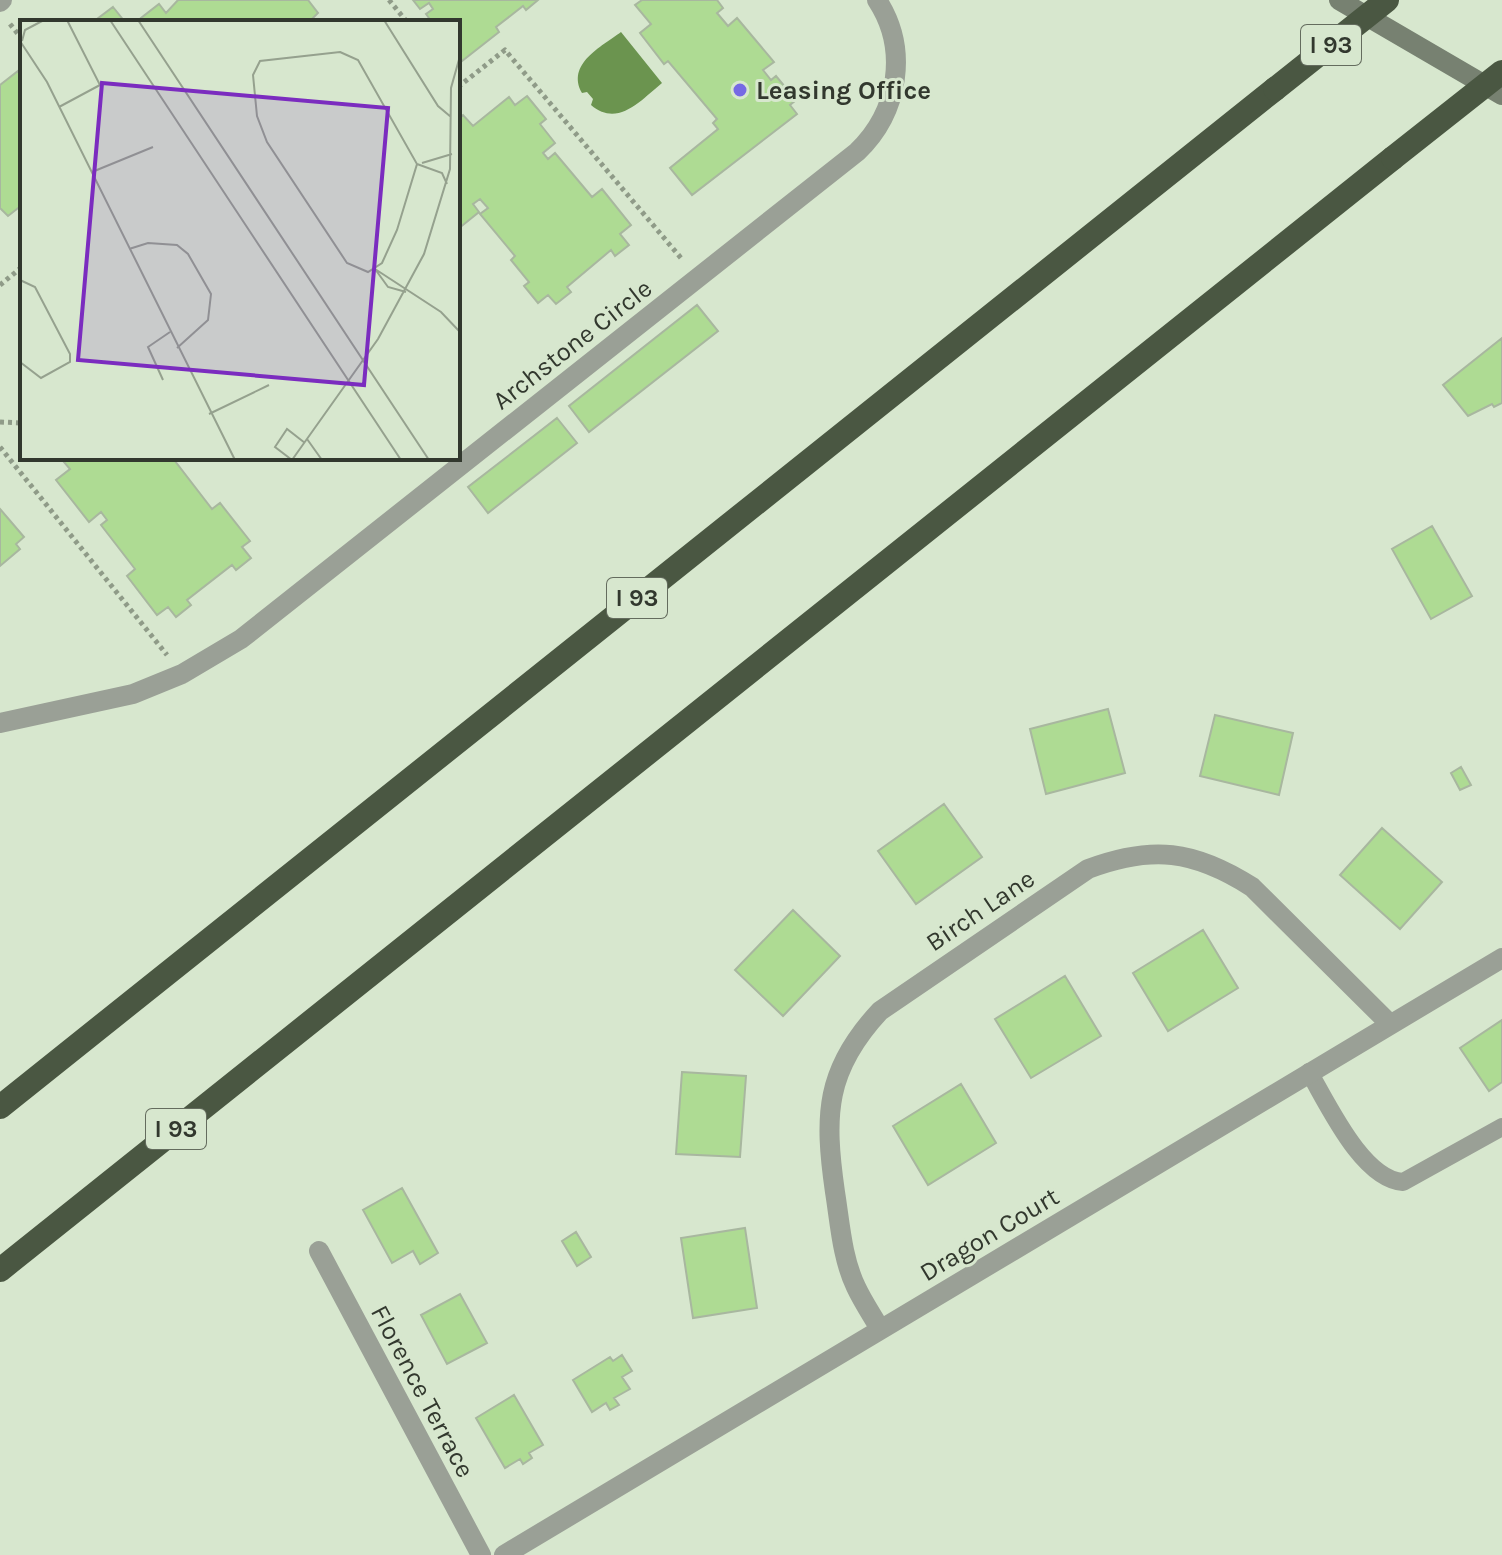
<svg xmlns="http://www.w3.org/2000/svg" width="1502" height="1555" viewBox="0 0 1502 1555" font-family="Karla,sans-serif">
<rect width="100%" height="100%" fill="#d7e7ce"/>
<path fill="#6b944f" d="M621,32L662,83C641,100 618,128 591,105L593,99L587,92L582,93C566,64 601,47 621,32Z"/>
<path fill="#aedb93" stroke="#a8b79f" stroke-width="2" d="M178,0H308L318,13L309,22H144L141,18L159,4L166,13Z
M413,0H538L526,10L523,6L496,27L499,32L462,61L458,55V22H432L426,14L433,9L429,3L420,9Z
M642,0H717L723,8L717,13L728,26L737,18L774,62L763,70L771,80L776,76L796,100L790,105L797,114L692,195L670,168L718,129L713,123L717,119L668,61L664,64L640,33L651,24L635,5Z
M113,7L125,22H93Z
M18,71L22,76V205L8,216L0,208V85Z
M527,96L546,119L540,124L555,143L543,153L548,159L555,153L592,197L602,189L631,225L620,234L629,245L615,256L611,250L567,287L571,292L556,304L548,295L538,303L524,286L529,282L511,260L515,256L480,214L488,208L480,199L473,204L479,212L458,229V119L463,115L473,126L509,97L515,105Z
M697,305L718,331L589,432L569,406Z
M1502,338V403L1494,407L1492,404L1468,416L1443,385Z
M557,418L577,443L488,513L468,487Z
M67,458H180L175,461L212,509L220,503L250,541L242,547L251,558L236,570L232,565L187,600L191,605L176,617L168,607L157,615L127,576L135,569L101,525L107,520L101,512L89,522L56,480L70,469L63,461Z
M0,509L24,537L16,544L20,549L0,566Z
M1432,526L1472,596L1431,619L1392,549Z
M1108,709L1125,773L1046,794L1030,729Z
M1215,715L1293,733L1279,795L1200,776Z
M1461,767L1471,785L1460,790L1451,773Z
M944,804L982,857L916,904L878,851Z
M1382,828L1442,882L1400,929L1340,875Z
M793,910L840,956L783,1016L735,970Z
M1203,930L1238,988L1168,1031L1133,973Z
M1065,976L1101,1036L1031,1078L995,1019Z
M1502,1020V1082L1489,1091L1460,1048Z
M682,1072L746,1076L740,1157L676,1154Z
M961,1084L996,1143L928,1185L893,1126Z
M402,1188L438,1253L420,1264L413,1251L392,1263L363,1210Z
M745,1228L757,1308L693,1318L681,1238Z
M576,1232L591,1257L577,1266L562,1241Z
M460,1294L487,1343L447,1364L421,1315Z
M622,1355L632,1371L622,1377L630,1389L614,1398L619,1405L610,1410L606,1403L592,1412L573,1380L610,1357L613,1361Z
M514,1395L543,1445L529,1453L532,1458L523,1464L520,1459L505,1468L476,1418Z"/>
<g fill="none" stroke-linecap="round" stroke-linejoin="round">
<path stroke="#8f9b88" stroke-width="5" stroke-dasharray="4 4" stroke-linecap="butt" d="M389,0L407,22
M342,22H366
M10,24L22,39
M458,87L505,50L681,258
M0,285L22,267
M0,422L22,423
M0,447L167,655"/>
<path stroke="#9aa096" stroke-width="18" d="M1309,1072C1328,1104 1362,1179 1403,1182L1502,1127"/>
<path stroke="#9aa096" stroke-width="20" d="M0,2L2,0
M0,723L133,694L182,674L241,639L857,152C899,112 909,49 877,0
M319,1251L481,1555
M880,1329C872,1315 863,1302 856,1287C842,1258 840,1223 835,1192C824,1115 825,1070 880,1011L1088,869C1152,845 1194,850 1252,887L1390,1024
M504,1555L1502,958"/>
<path stroke="#778171" stroke-width="20" d="M1339,0L1502,95"/>
<path stroke="#4a5742" stroke-width="24" d="M0,1107L1275,89
M0,1270L1393,158"/>
<path stroke="#4a5742" stroke-width="24" d="M1275,89L1387,0
M1393,158L1502,72"/>
</g>
<circle fill="#7669e4" stroke="#d7e7ce" stroke-width="3" cx="740" cy="90" r="8"/>
<g text-anchor="middle" stroke-width="6" stroke-linejoin="round" paint-order="stroke">
<g fill="#d7e7ce" stroke="#646c5e" stroke-width="2">
<rect x="1301" y="25" width="60" height="40" rx="6"/>
<rect x="607" y="578" width="60" height="40" rx="6"/>
<rect x="146" y="1109" width="60" height="40" rx="6"/>
</g>
<g font-size="24" font-weight="bold" fill="#32382e">
<text x="1331" y="53">I 93</text>
<text x="637" y="606">I 93</text>
<text x="176" y="1137">I 93</text>
</g>
<g font-size="26" font-weight="bold" fill="#32382e" stroke="#d7e7ce" text-anchor="start">
<text x="756" y="99">Leasing Office</text>
</g>
<g font-size="26" fill="#32382e" stroke="#d7e7ce">
<text transform="translate(572 344) rotate(-38)" y="9">Archstone Circle</text>
<text transform="translate(980 910) rotate(-34)" y="9">Birch Lane</text>
<text transform="translate(989 1234) rotate(-31)" y="9">Dragon Court</text>
<text transform="translate(423 1391) rotate(62)" y="9">Florence Terrace</text>
</g>
</g>
<g transform="translate(20 20)">
<rect width="440" height="440" fill="#d7e7ce"/>
<path fill="none" stroke="#95a18e" stroke-width="2" d="M90,0L381,440M118,0L409,440M364,0L418,86L431,97M0,21L27,62L215,440M2,21L5,10L24,0M320,32L338,40L397,144L377,210L362,243L348,252L327,243L247,122L237,96L233,55L240,41ZM39,87L80,65L47,0M402,143L432,134M397,144L422,153L427,164M72,152L133,127M109,229L128,223L157,225L168,234L191,274L188,300L157,328M355,249L421,292L440,312M355,249L368,267L386,272M0,260L15,267L50,334V342L21,358L0,342M143,360L128,327L150,312M189,394L249,365M287,419L302,440M272,440L255,427L267,409L285,423M272,440L358,319L404,234L430,149L431,68L440,36"/>
<path fill="#7b2cbf" fill-opacity="0.15" stroke="#7b2cbf" stroke-width="4" d="M82,63L368,88L344,365L58,340Z"/>
<rect width="440" height="440" fill="none" stroke="#32382e" stroke-width="4"/>
</g>
</svg>
